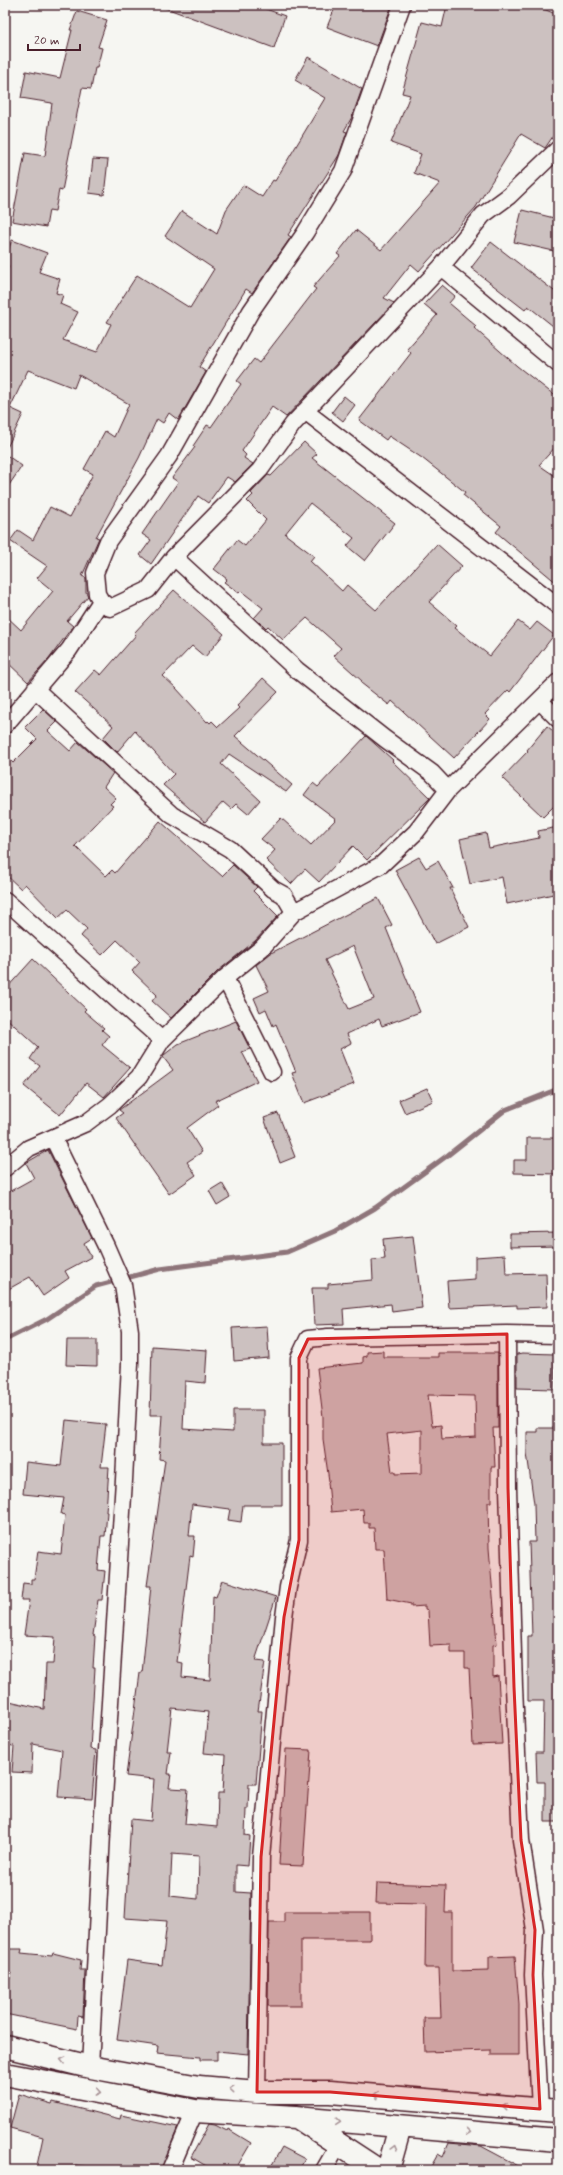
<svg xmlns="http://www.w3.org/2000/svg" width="563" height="2175" viewBox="0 0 563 2175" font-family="Mynerve,sans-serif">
<rect width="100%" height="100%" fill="#f6f6f2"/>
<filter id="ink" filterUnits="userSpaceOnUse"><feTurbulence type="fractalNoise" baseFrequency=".025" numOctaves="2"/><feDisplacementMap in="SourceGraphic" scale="8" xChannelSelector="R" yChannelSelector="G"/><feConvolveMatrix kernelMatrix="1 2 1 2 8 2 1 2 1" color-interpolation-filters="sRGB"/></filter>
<g filter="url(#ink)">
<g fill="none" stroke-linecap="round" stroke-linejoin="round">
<path stroke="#8e747a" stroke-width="5" d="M5,1340L47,1319L96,1286L160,1269L287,1252L335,1231L375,1208L448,1155L505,1110L558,1089"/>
</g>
<path fill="#ccc1c0" stroke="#4a1f2b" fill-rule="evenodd" d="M163,5H255L285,16L274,48L163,7Z
M336,5H392L377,46L327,27Z
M447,5H534L558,15V129L545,148L521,134L476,207L419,271L411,264L384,298L394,303L286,417L272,407L242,451L246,455L244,458L253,464L235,482L227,477L208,503L198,496L151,564L140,555L151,540L142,534L178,482L172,478L195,447L193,446L207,425L211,427L241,384L237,381L254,359L259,363L316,289L313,287L340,256L337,254L356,230L381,250L440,183L414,173L421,154L391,143L410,95L402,93L422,22L442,27Z
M77,11L107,20L98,47L102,48L97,68H95L91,89L82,88L62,191L59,190L55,211L49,210L46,227L12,221L25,153L45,156L52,103L21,98L26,71L60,78L72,30H70Z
M308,57L362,89L352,117L344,131L347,132L339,155L288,235L291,237L252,293L246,289L199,367L206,372L180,417L178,420L169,413L163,423L157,419L139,458L96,537L99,538L82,576L86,578V592L88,596L67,621L73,626L49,659L28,682L5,660V615L21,630L53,591L37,578L47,566L10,541L18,530L33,540L50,507L70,517L93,474L84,469L105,431L114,437L129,404L79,375L74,388L28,370L10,408L23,414L5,452V276L9,266L5,264V258L12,240L47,253L39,272L60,279L56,293L63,295L60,304L78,312L63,340L97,352L111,324L107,322L137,275L190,308L214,269L165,236L182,211L217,234L226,210L243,185L262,197L273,180L275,181L325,98L295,80Z
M93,159L108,160L104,195L89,193Z
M522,210L558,219V252L514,242Z
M491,242L558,294V330L528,306L525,310L471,268Z
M442,285L455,296L449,303L476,326L474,328L517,366L558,398V444L539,465L558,478V584L496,532L501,526L463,495L465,492L422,458L389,436L386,440L359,420L411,353L407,349L437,315L424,304Z
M344,396L355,405L343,421L332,412Z
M304,442L317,454L312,458L395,523L365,561L347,546L354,538L310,503L285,534L314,556L310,561L342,591L347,585L376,610L437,544L462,566L429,602L457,626L455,628L490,656L518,621L530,630L537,622L554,635L510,692L508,690L485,714L490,719L454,758L392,701L389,705L361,683L362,681L334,656L341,648L307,618L283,640L268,626L266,628L255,617L263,608L241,591L239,593L224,582L227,579L214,569L237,540L245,546L266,520L247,501L253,495L251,493L268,475L271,476Z
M5,454L22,466L5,491Z
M174,590L224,634L205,657L192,646L163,676L176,688L207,722L208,721L210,723L212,721L218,727L239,708L237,706L263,678L278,692L235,736L292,785L286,792L229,754L221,764L260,800L248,814L236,804L231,809L223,802L205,822L163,785L174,774L135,731L117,752L103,738L113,726L75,692L95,670L101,675L136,635L134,633Z
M43,709L57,722L48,731L70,751L78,742L113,773L104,787L116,798L110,804L113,806L75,846L106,876L112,870L115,873L160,821L222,876L233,865L257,887L253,891L278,916L255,941L218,971L171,1018L152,1001L157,995L132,971L140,962L117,940L102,955L81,936L87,929L67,910L58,918L25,884L21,889L5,874V755L13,763L37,739L25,727Z
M547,726L558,735V802L543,817L502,778L528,751L527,750Z
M366,736L393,760L392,761L430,798L367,860L353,846L319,882L305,869L291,884L266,860L275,850L261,839L281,818L311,845L336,819L304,795L313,783L318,787Z
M558,827V893L507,904L502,877L470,884L460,839L486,833L489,848L539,838L538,831Z
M419,857L426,868L438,861L453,888H450L469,927L435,944L395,870Z
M378,898L392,925L386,928L420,1012L382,1026L379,1019L347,1034L351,1043L340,1049L354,1084L304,1103L292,1073L296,1072L276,1024L273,1026L266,1009L260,1012L254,998L269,991L256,965L271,953ZM353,946L374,999L349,1009L325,960Z
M33,959L86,1009L84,1011L104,1028L102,1030L109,1036L102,1045L130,1068L104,1097L86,1083L60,1115L24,1086L40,1066L30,1059L38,1047L5,1017V990Z
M236,1021L250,1049L242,1052L257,1081L215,1101L218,1105L187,1128L202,1152L187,1162L196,1175L169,1194L116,1118L123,1113L119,1110L173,1070L163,1057L164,1055L178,1044Z
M427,1088L433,1101L405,1113L399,1100Z
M278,1113L295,1157L280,1163L264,1118Z
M527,1138H558V1174L514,1173V1160H527Z
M48,1150L92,1238L84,1243L91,1257L65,1271L69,1278L43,1296L30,1277L5,1291V1194L34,1178L26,1163Z
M222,1183L230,1197L217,1205L209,1191Z
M558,1233V1246L510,1247V1234Z
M413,1236L422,1308L392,1312L391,1304L343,1309L344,1324L314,1325L312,1288H328V1284L373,1280L372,1260L385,1259L383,1239Z
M505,1255L506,1274L546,1273L547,1307L517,1308V1305L449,1308L447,1281L475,1279V1257Z
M267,1326L269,1358L234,1361L232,1328Z
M67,1340H97V1366L66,1365Z
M152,1346L207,1350L205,1383L185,1381L183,1429L233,1432V1410H264V1443H282V1505H243L241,1522L228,1520L230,1509L192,1504L189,1536H195L193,1557L190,1556L177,1662L183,1663L182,1677L210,1680L213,1596L216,1597L222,1580L276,1597L255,1661L265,1662L258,1711H262L256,1784H249L248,1809H246L245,1835L250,1836L248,1866L236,1865V1892L251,1893L248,2054L217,2051V2060H200V2057L157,2053L158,2046L117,2040L127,1960L162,1965L167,1921L125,1918L131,1819L151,1821L154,1779L126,1776L140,1673H142L151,1586H147L165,1460L159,1459L162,1415H150ZM172,1708L208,1712L204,1753L225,1755L223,1793H218L217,1827L185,1824L188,1789L169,1788L171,1774H168L171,1752H167ZM172,1854L199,1856L198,1899L170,1896Z
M383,1351V1357H438V1353H498V1428H493L495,1467H491V1502H488L489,1548L497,1644L493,1645V1677L498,1676L502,1744L473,1745L469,1668H465V1653H451V1645L430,1646L428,1610L425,1609V1606L411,1607V1604L387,1599L384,1549H375L374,1528H369V1523H364L363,1509L331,1512L328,1482L329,1481L323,1439V1417L317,1368L363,1363V1357L367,1356V1352ZM428,1395L475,1396L476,1437L442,1439L441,1425L432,1426ZM422,1430V1473L395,1474V1472H392L387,1434Z
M522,1353L555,1354L554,1389L517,1388V1354Z
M66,1420L106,1424L101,1467H109L106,1512H107L105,1536H101L98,1570L105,1571L102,1600H98L93,1635L95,1636L93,1668H95L90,1749L96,1750L92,1799L58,1797L62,1750L33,1744L32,1773L12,1772L14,1746L5,1745V1700L44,1709L46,1664H53L55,1637L24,1635L29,1600H21L23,1583L31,1584V1579H34L38,1551L61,1554L65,1515L61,1514L64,1498L23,1494L26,1462L61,1466Z
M537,1428H558V1822H545V1782H537L536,1752H543L544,1701H528V1636H532L529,1542H535L534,1504L527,1453V1432H537Z
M286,1749L311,1750L303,1866L279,1865Z
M377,1883L446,1885L445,1912H452V1971L489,1970V1957L515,1956L519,2004V2055H491V2050L425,2052L424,2018H441L439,1968H425L426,1904L376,1903Z
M284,1912H370V1940H301V2006H268L269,1922H284Z
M5,1949H22L21,1953L52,1956L53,1953L81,1960L80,1970H85L83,2017L78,2016L77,2029L5,2014V2000L11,1973H7L8,1967H5Z
M19,2094L52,2104L53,2102L120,2119L121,2115L178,2127L161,2170H110L75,2165L74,2170H36L43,2137L10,2128Z
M209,2124L215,2125L227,2131L228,2129L251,2143L235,2170H213L191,2157Z
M449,2143L481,2146L526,2170H429L438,2154L443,2157Z
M282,2147L305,2159L299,2170H269Z"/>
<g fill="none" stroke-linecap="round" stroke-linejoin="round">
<g stroke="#4a1f2b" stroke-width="19">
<path id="street" d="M402,5L343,171L305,233L251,311L169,456L108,541L95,573L97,594L101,601L110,608L148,590L174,557L260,470L293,424L441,267L483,215L509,196L558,149
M441,267L558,364
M305,411L558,606
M174,557L297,670L385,739L432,773L448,790
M35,689L172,815L230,849L273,889L284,895L294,912
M540,701L558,719
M5,725L69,650L101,601
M5,900L162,1040
M225,978L272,1072
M53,1138L106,1246L123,1285L130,1331V1364L124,1480L103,1814L90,2067
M5,1168L29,1148L86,1123L110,1105L139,1077L162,1040L225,978L262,948L294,912L381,865L416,832L448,790L558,682
M507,1334L508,1488L514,1687L521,1840L535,1930L533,1975L540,2109
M257,2092L261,1857L284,1617L288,1587L299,1540V1358L308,1339L328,1337L507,1334L558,1335
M170,2170L195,2111
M324,2170L338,2146"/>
</g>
<g stroke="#4a1f2b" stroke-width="25">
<path id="secondary" d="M5,2046L90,2067L199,2087L257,2092H330L558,2111
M5,2074L195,2111L296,2117L558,2140
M297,2117L378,2170
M388,2170L400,2127"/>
</g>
<use href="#street" stroke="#f6f6f2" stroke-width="16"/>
<use href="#secondary" stroke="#f6f6f2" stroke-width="22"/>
</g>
<defs><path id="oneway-chevron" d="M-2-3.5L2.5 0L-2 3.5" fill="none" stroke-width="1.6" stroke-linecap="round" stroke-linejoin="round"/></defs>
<g stroke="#a99598">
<use href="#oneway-chevron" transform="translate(63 2060) rotate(-166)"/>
<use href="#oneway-chevron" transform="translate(232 2089) rotate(-175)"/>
<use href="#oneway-chevron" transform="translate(98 2092) rotate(11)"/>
<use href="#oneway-chevron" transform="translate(376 2095) rotate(-176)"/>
<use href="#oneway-chevron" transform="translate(505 2106) rotate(-175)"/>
<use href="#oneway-chevron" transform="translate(338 2121) rotate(5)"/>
<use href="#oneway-chevron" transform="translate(468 2132) rotate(5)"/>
<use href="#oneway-chevron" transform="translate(394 2148) rotate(-75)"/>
</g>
</g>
<path fill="#d62828" fill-opacity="0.2" stroke="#d62828" stroke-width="3" stroke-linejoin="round" d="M507,1334L508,1488L514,1687L521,1840L535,1930L533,1975L540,2109L330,2092H257L261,1857L284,1617L299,1540V1358L308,1339Z"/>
<rect width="563" height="2175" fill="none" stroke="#f6f6f2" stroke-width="20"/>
<rect x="10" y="10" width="543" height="2155" fill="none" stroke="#4a1f2b" stroke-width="1.5" filter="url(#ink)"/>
<path d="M28 44v6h52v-6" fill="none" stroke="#4a1f2b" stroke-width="2"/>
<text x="34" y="44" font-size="12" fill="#4a1f2b" stroke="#f6f6f2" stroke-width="3" paint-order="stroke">20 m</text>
</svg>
